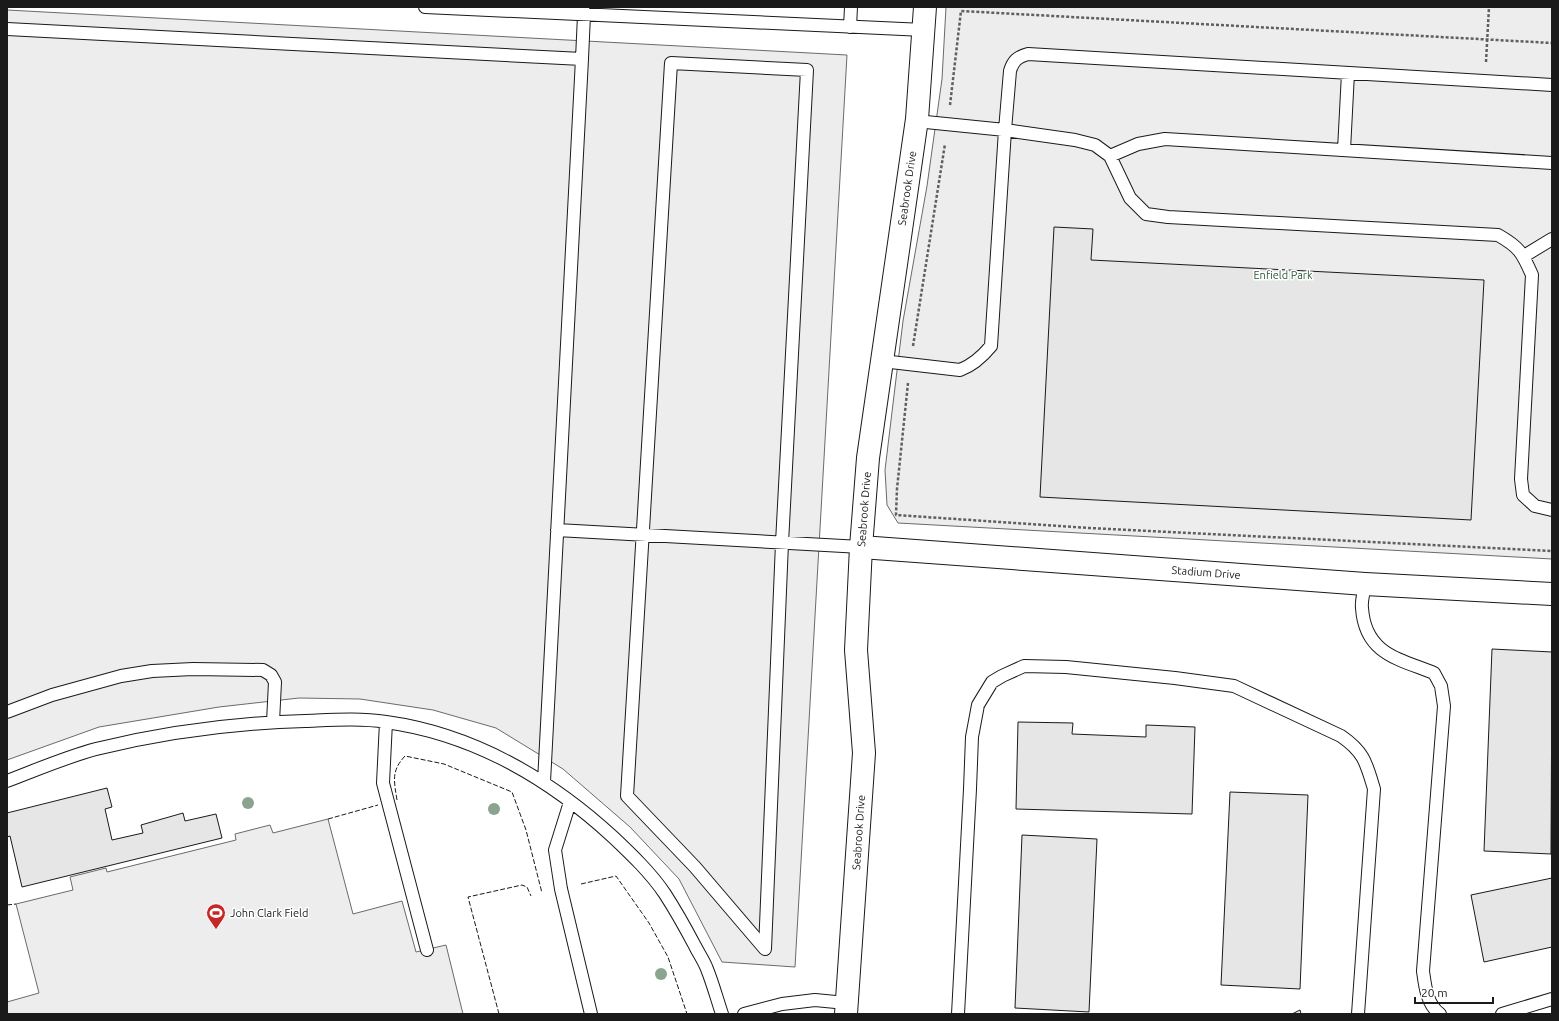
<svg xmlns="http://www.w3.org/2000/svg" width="1559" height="1021" viewBox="0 0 1559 1021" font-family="Ubuntu,sans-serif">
<rect width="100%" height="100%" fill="#fff"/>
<path fill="#ededed" stroke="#6a6a6a" d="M946,7H1552V559L898,523L887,505L885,470L903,321L927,186L942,79Z
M7,10L847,55L795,967L722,962L679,879L630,827L563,769L496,728L433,710L360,699L299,698L219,707L99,727L7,760Z
M328,819L353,914L402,901L416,952L446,945L463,1014H7V1002L39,993L16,904L73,890L70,877L106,868L107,872L236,840L235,834L270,825L273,833Z"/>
<path fill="#e6e6e6" stroke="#1a1a1a" d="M1054,227L1093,229L1091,260L1484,280L1471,520L1040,497Z
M1492,649L1552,652L1551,854L1484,851Z
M1018,722L1073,723L1072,734L1146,737V725L1195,727L1192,814L1016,809Z
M107,788L112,807L105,809L112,840L143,833L141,825L183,813L185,821L216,814L222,838L22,887L10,836L7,837V813Z
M1230,792L1308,795L1300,989L1221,985Z
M1022,835L1097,839L1089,1012L1015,1008Z
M1552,878V947L1484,962L1471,895Z
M1300,1010L1301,1014H1292Z"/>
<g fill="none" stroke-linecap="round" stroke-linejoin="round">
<g stroke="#1a1a1a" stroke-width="14">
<path id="service" d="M425,7L924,30
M850,27L851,7
M7,29L582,59
M671,63L807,70L782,543L765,949L695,867L627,796Z
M916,121L1005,130L1010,71C1013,61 1017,57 1028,54L1552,85
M1344,150L1348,73
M1110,156L1138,144L1165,139L1552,163
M1524,256L1552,239
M882,361L960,370C973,365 982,357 991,346L1005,130L1075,140L1095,145L1110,156L1130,198L1146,214L1168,217L1498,235C1519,247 1522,252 1532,275L1521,479L1523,495L1535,506L1552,510
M557,530L861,547
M1365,584C1364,592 1361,601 1362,608C1365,654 1399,659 1434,673L1441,686L1444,706L1423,971C1425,986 1427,1005 1440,1014
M7,712L52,695L121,676L152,671L193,669L263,670L271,675L275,682L273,722
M386,722L383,783L427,950
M7,781C36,770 66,757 96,749C165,732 234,723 305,721C332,720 360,718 386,722C473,734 550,779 613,837C631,854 651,873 665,894C676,911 686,929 695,946C699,954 704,961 707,969C713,984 717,999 722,1014
M544,782L582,59L584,15L583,7
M570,802L555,850L561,889L591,1014
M744,1014L782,1004L815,1000L846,1003
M958,1014L970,789L972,737L978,705L992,682L1002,676L1024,666L1066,667L1175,678L1234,686L1341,736C1364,752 1366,762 1374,789L1358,1014
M1502,1014L1552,999"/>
</g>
<g stroke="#1a1a1a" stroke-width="24">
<g id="tertiary">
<path id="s1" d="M861,547L1365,584L1552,594"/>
<path id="s2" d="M846,1014L864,753L856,650L861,547L868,458L917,119L925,7"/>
</g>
</g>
<path stroke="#5f5f5f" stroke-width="2.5" stroke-dasharray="3 2" stroke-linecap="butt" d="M1486,62L1489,7
M950,105L961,11L1552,43
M913,346L945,144
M908,383L897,489L896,515L1089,528L1552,551"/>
<use href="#service" stroke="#fff" stroke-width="12"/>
<use href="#tertiary" stroke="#fff" stroke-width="22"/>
<path stroke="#1a1a1a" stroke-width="1" stroke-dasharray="5 2" stroke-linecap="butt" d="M397,800C394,781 391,771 405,756L444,764L512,792L526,830L542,893
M328,819L378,805
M581,884L616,876L649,923L668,957L687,1014
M7,905L16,904
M499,1014L468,897L522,885L527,887L531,896"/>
</g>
<g fill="#8aa48f">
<circle cx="248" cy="803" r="6"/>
<circle cx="494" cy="809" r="6"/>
<circle cx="661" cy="974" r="6"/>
</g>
<defs>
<g id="stadium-pin" transform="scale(1)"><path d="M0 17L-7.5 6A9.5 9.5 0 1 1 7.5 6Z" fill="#c62828" stroke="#fff"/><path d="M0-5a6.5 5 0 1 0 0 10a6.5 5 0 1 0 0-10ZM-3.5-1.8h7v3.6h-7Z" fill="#fff"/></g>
</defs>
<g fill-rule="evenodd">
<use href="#stadium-pin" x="216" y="913"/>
</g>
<g text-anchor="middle" stroke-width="3" stroke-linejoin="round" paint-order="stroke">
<g font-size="11" fill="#1a1a1a" stroke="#fff">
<text dy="4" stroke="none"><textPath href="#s2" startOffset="830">Seabrook Drive</textPath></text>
<text dy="4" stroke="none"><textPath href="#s2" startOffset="506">Seabrook Drive</textPath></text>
<text dy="4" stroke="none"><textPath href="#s1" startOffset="346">Stadium Drive</textPath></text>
<text dy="4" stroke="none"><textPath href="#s2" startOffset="182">Seabrook Drive</textPath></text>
</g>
<g font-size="11" fill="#2b5a34" stroke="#fff">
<text x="1283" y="279">Enfield Park</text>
</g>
<g font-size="11" fill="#1a1a1a" stroke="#fff" text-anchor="start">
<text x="230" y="917">John Clark Field</text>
</g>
</g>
<rect width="1559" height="1021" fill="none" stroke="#1a1a1a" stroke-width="16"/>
<path d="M1415 997v6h78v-6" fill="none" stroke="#1a1a1a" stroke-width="2"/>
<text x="1421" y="997" font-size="12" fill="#1a1a1a" stroke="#ffffff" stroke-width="3" paint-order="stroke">20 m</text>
</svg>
